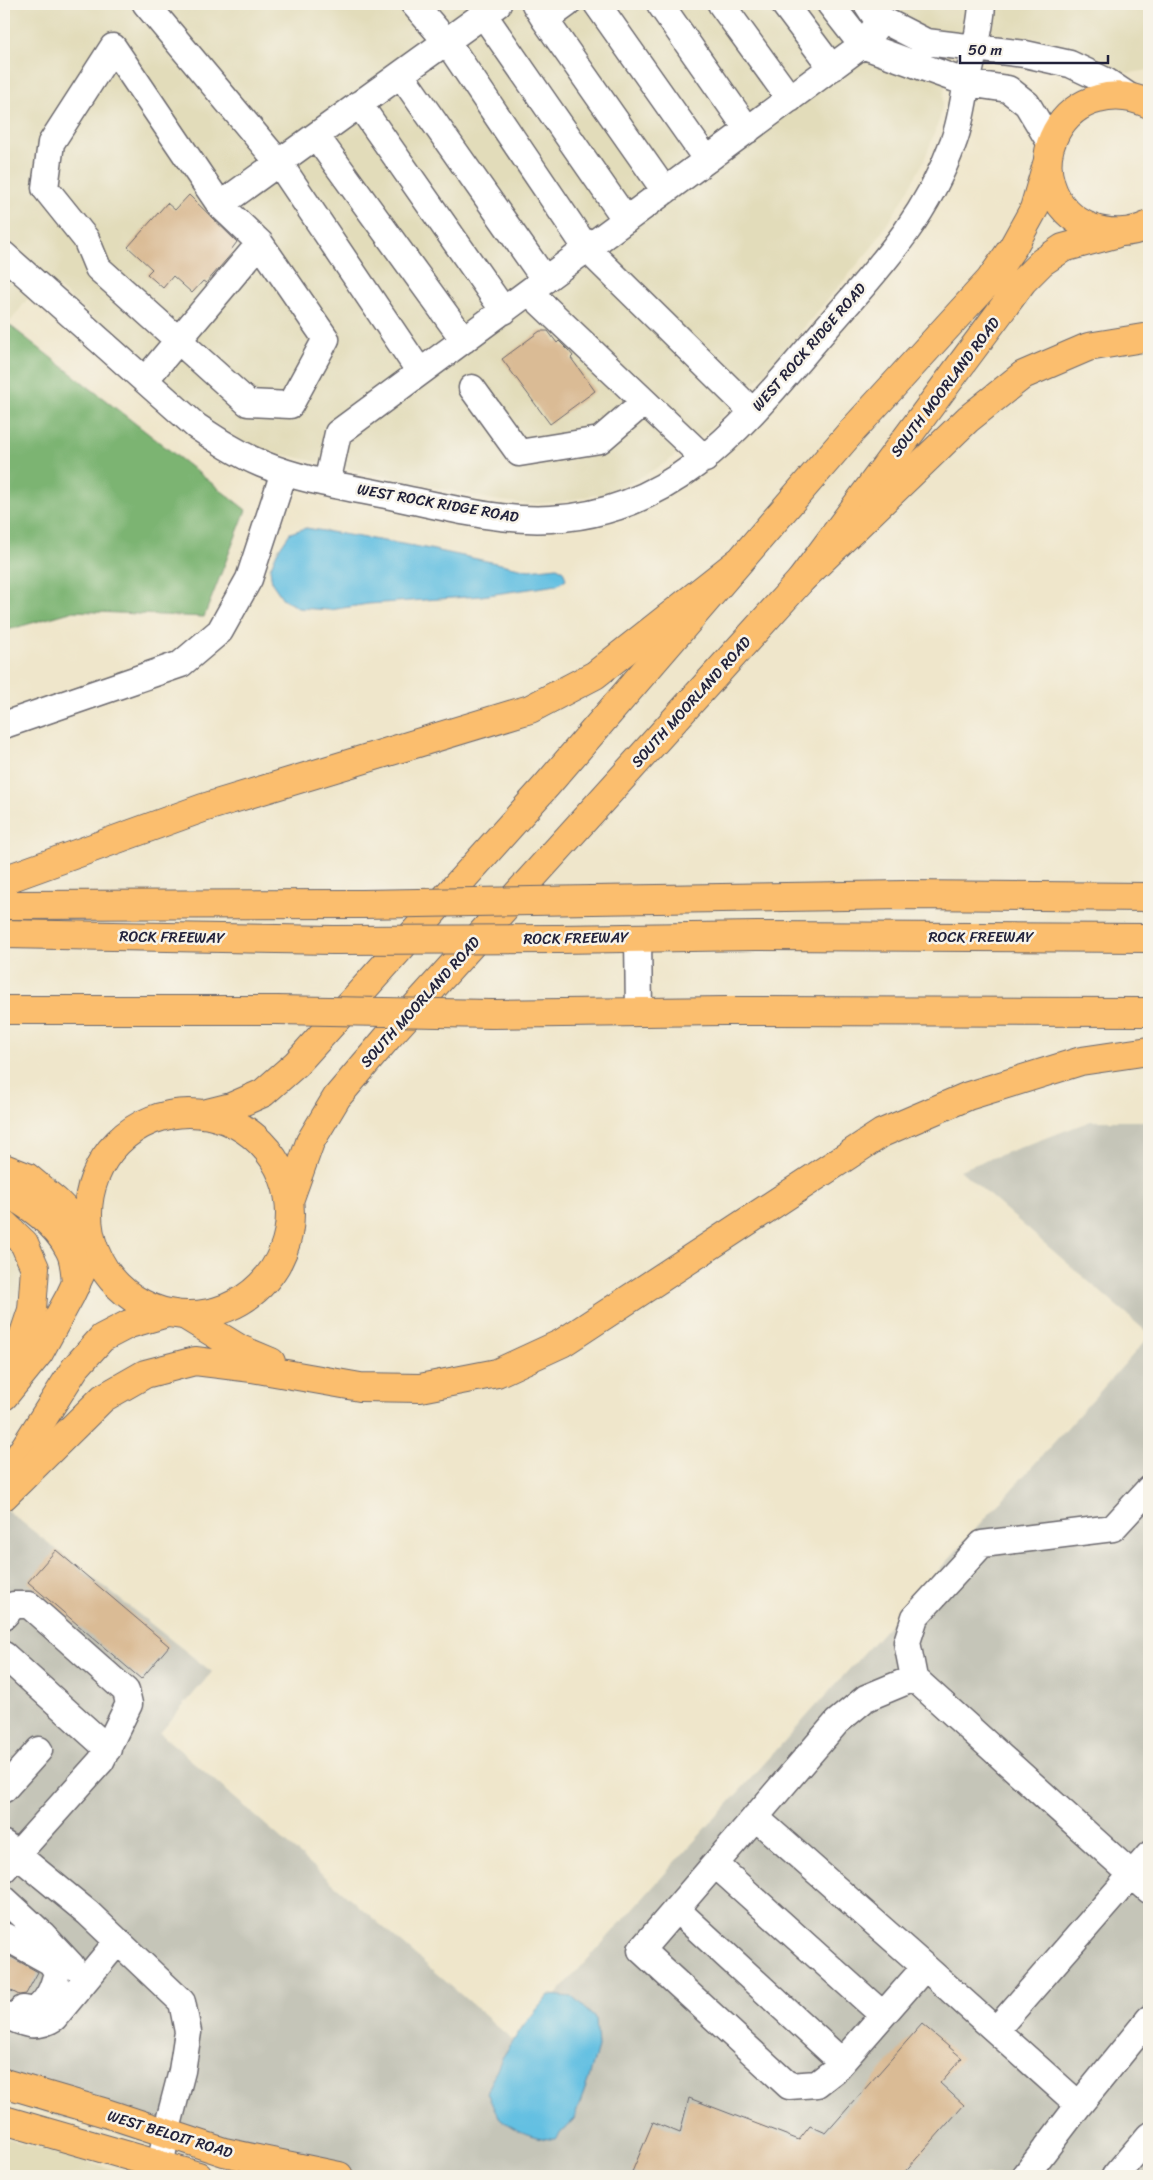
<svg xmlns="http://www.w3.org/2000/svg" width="1153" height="2180" viewBox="0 0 1153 2180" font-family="Sriracha,sans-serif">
<rect width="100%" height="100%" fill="#f7f3e8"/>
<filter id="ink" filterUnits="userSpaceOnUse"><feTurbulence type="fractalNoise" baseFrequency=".02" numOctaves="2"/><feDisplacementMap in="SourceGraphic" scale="10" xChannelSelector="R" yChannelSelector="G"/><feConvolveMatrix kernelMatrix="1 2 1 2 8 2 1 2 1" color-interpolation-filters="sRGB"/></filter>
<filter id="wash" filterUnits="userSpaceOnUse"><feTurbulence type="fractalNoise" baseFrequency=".0096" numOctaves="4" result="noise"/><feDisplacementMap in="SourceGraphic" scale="20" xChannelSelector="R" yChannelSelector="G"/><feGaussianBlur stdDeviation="1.12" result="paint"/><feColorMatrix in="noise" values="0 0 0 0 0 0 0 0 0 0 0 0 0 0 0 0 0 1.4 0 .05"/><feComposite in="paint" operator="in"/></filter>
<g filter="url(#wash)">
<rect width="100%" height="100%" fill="#efe6cb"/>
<path fill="#e2dcba" d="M4,4H1149V70L1130,73L1115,70L1032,38L1006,36L954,37L940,118L924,161L902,201L873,246L774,363L709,429L667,462L636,480L604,493L561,502L528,504L494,500L262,450L236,438L213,422L45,276L4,330Z
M4,1237L35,1268L4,1382Z
M4,2138L111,2169L138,2176H4Z"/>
<path fill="#c5c5b8" d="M1091,1121H1149V1334L960,1170Z
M1149,1337V2176H264L4,2100V1508L212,1672L160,1733L514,2041Z"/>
<path fill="#7cb472" stroke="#4f6b56" d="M8,324L246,510L204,617L74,611L4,631V330Z"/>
<path fill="#64c0e2" stroke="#43718e" d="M306,528L420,547L529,570L557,567L563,570L566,579L557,585L481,596L368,604L330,610L298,608L283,599L272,583L270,569L277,552L290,533Z
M549,1995L572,1997L596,2019L598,2047L588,2081L574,2119L555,2139C538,2140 512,2130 500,2118C494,2112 491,2100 487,2093L502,2058L523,2026Z"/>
<g id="blocks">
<path fill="#dabb95" d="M189,195L237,242L231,250L233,252L206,283L203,281L192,293L173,276L163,288L147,274L152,269L128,247L167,203L175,210Z
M540,331H548L557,343L559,341L569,351L573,356L571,358L595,391L550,424L502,359Z
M56,1550L169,1646L141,1679L28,1582Z
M4,1953L38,1972L26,1994L19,1995L4,1987Z
M922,2024L962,2058L940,2083L964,2105L901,2176H645L632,2172L653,2122L680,2133L689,2098L799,2140L810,2126L826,2133Z"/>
</g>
</g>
<g filter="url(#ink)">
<use href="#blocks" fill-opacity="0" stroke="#6a676d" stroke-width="1"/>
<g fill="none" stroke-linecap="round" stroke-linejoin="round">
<g stroke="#6a676d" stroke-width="29">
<path id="minor" d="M146,4L279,163L420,372
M414,4L447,42L587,249L753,412
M535,4L545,20L567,4
M597,4L707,160
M660,4L748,130
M721,4L790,99
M784,4L832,68
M830,4L862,45L967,83L1008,89L1027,104L1051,144
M867,4L875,16L926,42L1025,54L1070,64L1106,81L1130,97
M483,14L626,220
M545,20L665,191
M113,47L220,205L260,243L326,339L290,405L248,403L98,268L86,239L45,188L51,143Z
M401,75L545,280
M359,104L504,311
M316,136L464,340
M220,205L498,4
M4,255L196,426C217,440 238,454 262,464C305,482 354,488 400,498C449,508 501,522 551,519C686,512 754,410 835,318C885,261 927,215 953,143C961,123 963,100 968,79C973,54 981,29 982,4
M529,292L705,459
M145,380L260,243
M472,388L519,453L600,440L644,402
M327,483L338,433L862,45L882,19
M4,725L181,664L220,631L249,579L284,472
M638,938L639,1012
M4,1616L14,1605H29L126,1691L129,1704L101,1761L4,1869
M4,1655L108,1749
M914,1678L907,1642L915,1617L982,1544L1113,1528L1149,1489
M4,1789L39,1750
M755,1817L925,1967
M4,1844L88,1913L182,2002L188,2032L182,2071L166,2133L159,2176
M715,1864L883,2015
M4,1899L42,1934L71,1965
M676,1909L842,2062
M4,1936L51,1962L57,1972C53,1989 48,2001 34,2011L23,2009
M4,2014C21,2023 36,2030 54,2018L118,1941
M996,2030L1149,1855
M1079,2105L925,1967L835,2070L817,2084L789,2086L641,1950L837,1722L866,1698L914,1678L1149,1890
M1025,2176L1079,2105L1149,2019
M1115,2176L1149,2136"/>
</g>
<g stroke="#6a676d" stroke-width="30">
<path id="major" d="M1149,104C1132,96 1116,94 1098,99C1061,108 1039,149 1051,185C1064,227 1112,243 1149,225
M88 1214a101 101 0 1 1 202 0a101 101 0 1 1-202 0Z
M207,1113L231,1107L263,1093L296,1064L547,785L851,432L990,280L1013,247L1034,209L1047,164
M290,1198L310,1142L337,1097L388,1037L801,580L1023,281L1042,262L1063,248L1115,234
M4,1396L39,1353L70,1296L86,1262
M4,1480L75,1368L102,1338L129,1324L167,1313
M4,2083L106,2113L224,2152L339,2176
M4,2120L198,2176"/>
</g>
<g stroke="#6a676d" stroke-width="30">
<path id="highway" d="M801,580L968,419L1023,375L1088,347L1149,337
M4,880L203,808L530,709L595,675L738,562
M592,900L905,895L1149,897
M4,905L362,904
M4,934L333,940
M558,939L757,936L1149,938
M4,1010H276
M492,1014L725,1011L1149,1012
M4,1168L27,1177L56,1201L89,1234
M4,1192C29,1204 56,1224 69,1249C75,1259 75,1272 76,1284
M4,1224L24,1243L35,1268L32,1310L21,1343L4,1382
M186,1316L240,1349L271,1362
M4,1496L103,1398L145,1374L195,1361L252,1368L360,1387L420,1388L497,1373L562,1343L882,1133L968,1096L1081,1061L1149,1051"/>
</g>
<use href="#minor" stroke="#fff" stroke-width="26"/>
<use href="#major" stroke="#fbbe6e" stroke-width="28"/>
<use href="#highway" stroke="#fbbe6e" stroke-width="28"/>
<g stroke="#6a676d" stroke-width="30" stroke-linecap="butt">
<path id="highway-bridge" d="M362,904L592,900
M333,940L558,939
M276,1010L492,1014"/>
</g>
<use href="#highway-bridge" stroke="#fbbe6e" stroke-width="28"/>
</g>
</g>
<g text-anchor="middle" stroke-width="5" stroke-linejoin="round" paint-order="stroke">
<g font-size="15" fill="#22223b" stroke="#f7f3e8">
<text transform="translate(809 347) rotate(-49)" y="5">WEST ROCK RIDGE ROAD</text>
<text transform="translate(945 387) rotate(-53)" y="5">SOUTH MOORLAND ROAD</text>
<text transform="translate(438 503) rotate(10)" y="5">WEST ROCK RIDGE ROAD</text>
<text transform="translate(691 702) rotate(-48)" y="5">SOUTH MOORLAND ROAD</text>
<text transform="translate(172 937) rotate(1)" y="5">ROCK FREEWAY</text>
<text x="981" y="942">ROCK FREEWAY</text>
<text transform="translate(576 938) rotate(-1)" y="5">ROCK FREEWAY</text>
<text transform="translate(420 1002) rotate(-48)" y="5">SOUTH MOORLAND ROAD</text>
<text transform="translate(170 2134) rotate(17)" y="5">WEST BELOIT ROAD</text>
</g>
</g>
<rect width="1153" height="2180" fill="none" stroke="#f7f3e8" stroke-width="20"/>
<path d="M960 55v8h148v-8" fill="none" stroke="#22223b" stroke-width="2.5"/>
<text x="968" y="55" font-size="15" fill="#22223b" stroke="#f7f3e8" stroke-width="4" paint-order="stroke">50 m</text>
</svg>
